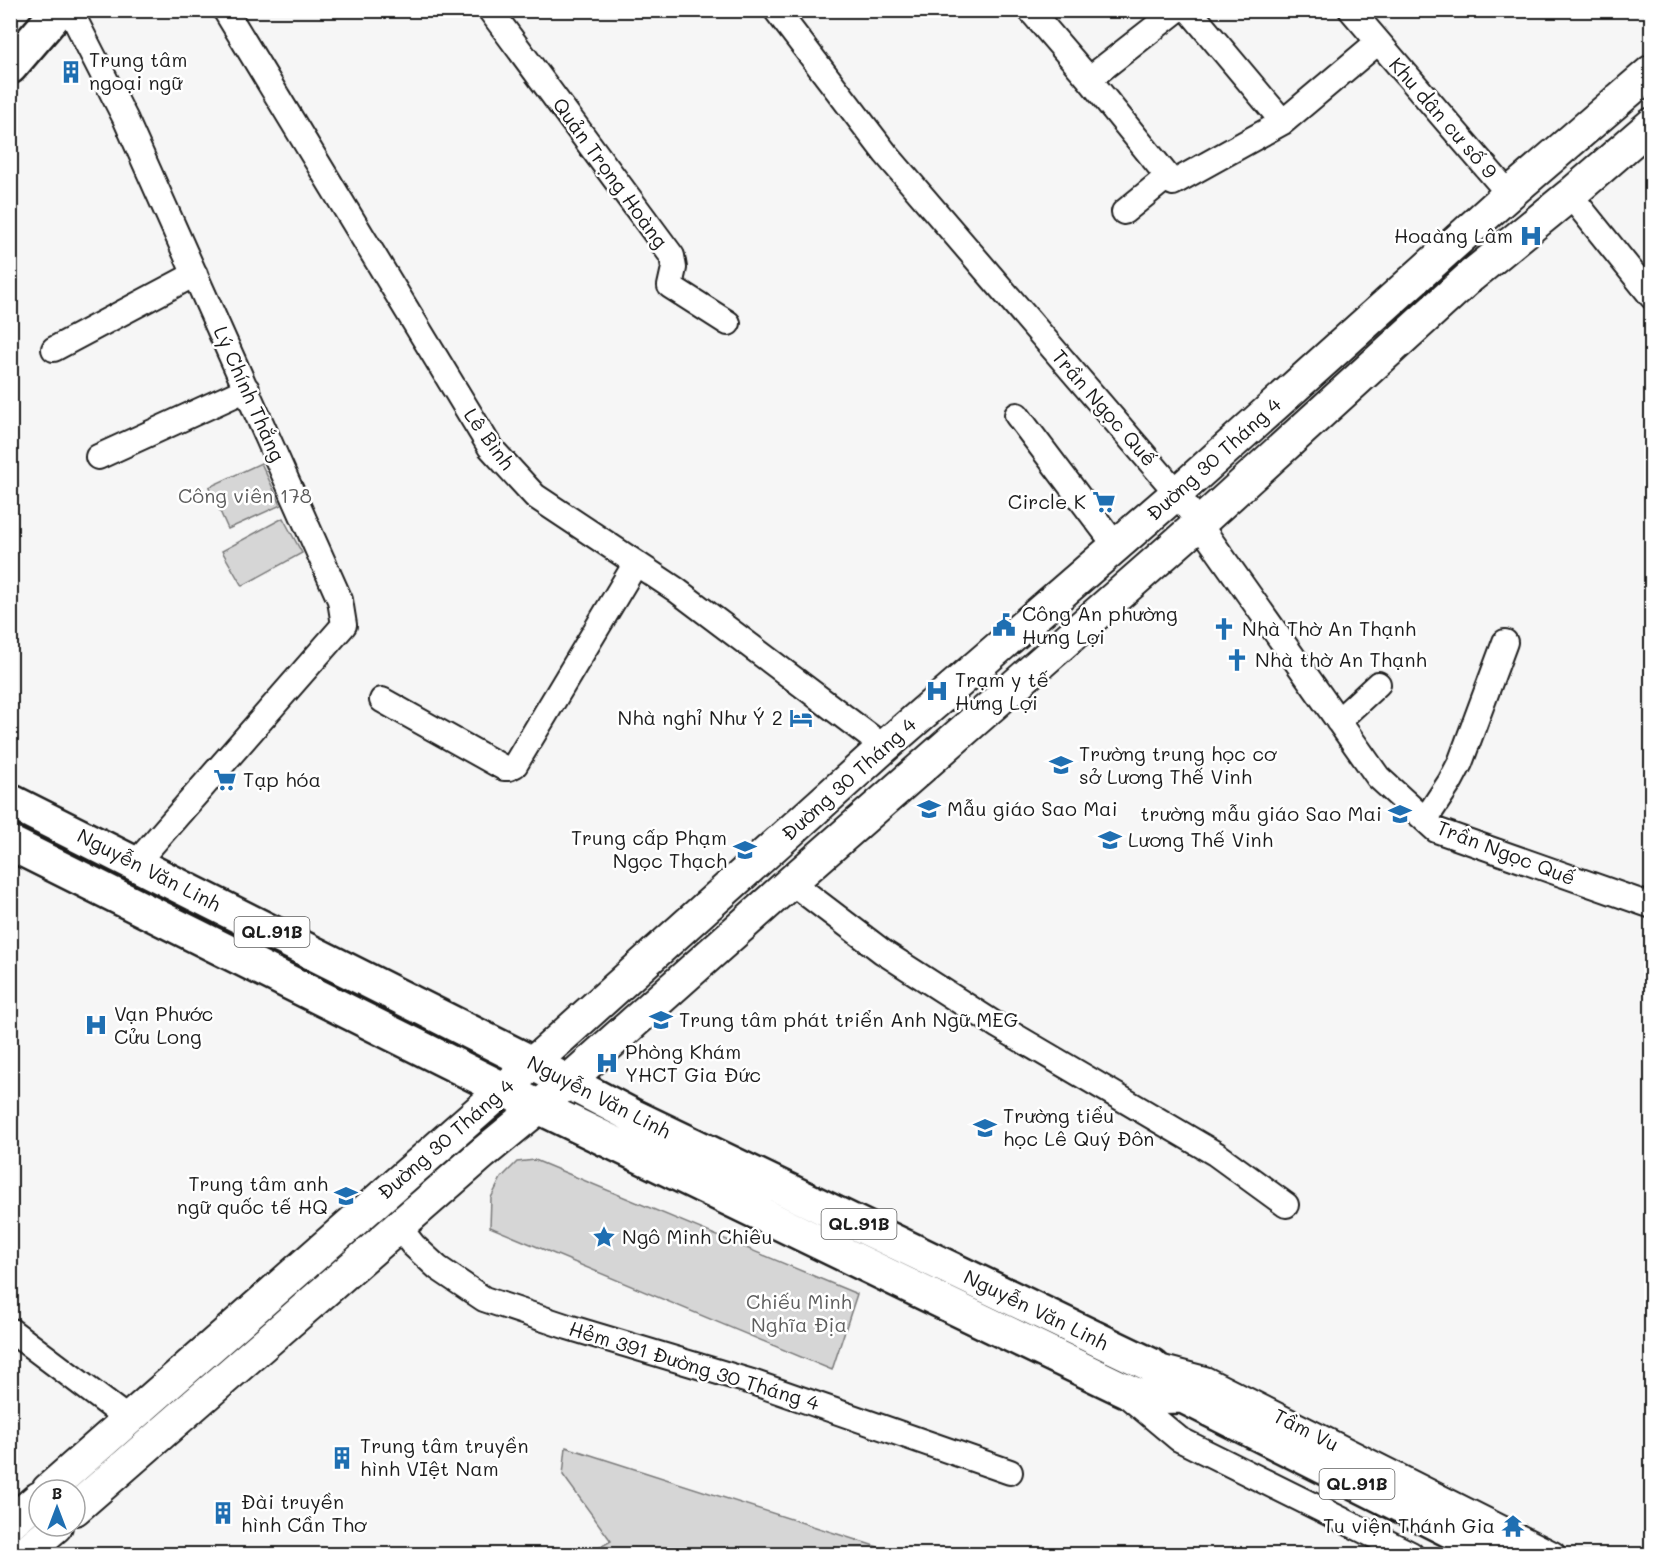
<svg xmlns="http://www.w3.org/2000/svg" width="1662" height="1565" viewBox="0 0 1662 1565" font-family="Mali,sans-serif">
<rect width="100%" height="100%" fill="#f6f6f6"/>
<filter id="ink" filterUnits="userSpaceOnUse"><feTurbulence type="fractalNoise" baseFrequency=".0167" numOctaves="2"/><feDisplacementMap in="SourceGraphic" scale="12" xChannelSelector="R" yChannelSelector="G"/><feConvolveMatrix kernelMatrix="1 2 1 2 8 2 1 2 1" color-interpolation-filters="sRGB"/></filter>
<g filter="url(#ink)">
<path fill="#d6d6d6" stroke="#797979" stroke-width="1.5" d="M261,463L281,505L228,529L209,487Z
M283,518L302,553L242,586L222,551Z
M535,1160L857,1294L832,1370L490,1227L491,1198L501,1178L517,1162Z
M566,1447L878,1547L876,1554H588L611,1541L563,1475Z"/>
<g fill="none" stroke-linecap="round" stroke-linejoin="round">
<g stroke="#1c1c1c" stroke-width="28">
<path id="minor" d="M70,10L125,118L340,600L344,625L136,863
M225,10L490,447L535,496L675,589L884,747
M490,10L672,256L674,268L670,286L728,323
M776,10L886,154L1177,493L1378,777L1436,830L1652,906
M1030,10L1089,79L1173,183L1283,122
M1189,10L1283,122L1378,42
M1351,10L1509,194
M1089,79L1177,10
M1570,195L1652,297
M1124,212L1167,177
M54,349L195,274
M1017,415L1116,546
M98,457L247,389
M382,700L504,768H509L515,765L636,563
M1338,721L1378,684
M1425,820L1450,782L1460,763L1505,642
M791,882L883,952L998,1026L1216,1154L1286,1205
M398,1226L413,1245L438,1268L484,1299L568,1327L752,1382L1010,1472
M10,1330L128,1419
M1152,1365L1205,1379L1553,1554
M1124,1393L1179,1439L1411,1554"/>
</g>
<g stroke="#1c1c1c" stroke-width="36">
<path id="major" d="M48,1490L504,1089L884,747L1177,493L1509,194L1652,71
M75,1509L483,1153L539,1107L791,882L1200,523L1471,276L1570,195L1652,124
M10,1523L39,1498
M23,1554L56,1526"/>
</g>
<g stroke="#1c1c1c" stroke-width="38">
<path id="highway" d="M10,67L59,10
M10,801L532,1063L633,1116L1151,1365L1183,1396L1497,1554
M10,843L539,1107L1115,1385L1141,1397L1183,1396"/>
</g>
<use href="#minor" stroke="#fff" stroke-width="24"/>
<use href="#major" stroke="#fff" stroke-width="32"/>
<use href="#highway" stroke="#fff" stroke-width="33"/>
</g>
</g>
<defs>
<g id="building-bare" transform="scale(1.8)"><path d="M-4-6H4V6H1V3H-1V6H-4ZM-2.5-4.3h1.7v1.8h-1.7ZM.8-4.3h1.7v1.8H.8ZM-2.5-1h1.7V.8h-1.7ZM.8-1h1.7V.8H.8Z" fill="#1f6fb2" stroke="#fff" stroke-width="2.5" paint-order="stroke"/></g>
<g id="hospital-bare" transform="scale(1.8)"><path d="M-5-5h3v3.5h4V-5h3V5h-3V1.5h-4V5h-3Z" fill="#1f6fb2" stroke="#fff" stroke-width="2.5" paint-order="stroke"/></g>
<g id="supermarket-bare" transform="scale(1.8)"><path d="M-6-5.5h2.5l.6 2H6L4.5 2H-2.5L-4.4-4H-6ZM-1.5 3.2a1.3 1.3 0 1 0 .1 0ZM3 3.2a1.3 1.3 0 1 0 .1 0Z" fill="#1f6fb2" stroke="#fff" stroke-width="2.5" paint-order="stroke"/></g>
<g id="civic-bare" transform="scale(1.8)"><path d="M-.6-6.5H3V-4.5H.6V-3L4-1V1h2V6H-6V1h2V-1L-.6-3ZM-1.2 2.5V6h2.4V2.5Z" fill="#1f6fb2" stroke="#fff" stroke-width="2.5" paint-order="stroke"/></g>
<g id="church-bare" transform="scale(1.8)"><path d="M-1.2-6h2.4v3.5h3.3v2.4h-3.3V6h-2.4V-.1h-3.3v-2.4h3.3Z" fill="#1f6fb2" stroke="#fff" stroke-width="2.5" paint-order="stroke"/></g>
<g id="hotel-bare" transform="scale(1.8)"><path d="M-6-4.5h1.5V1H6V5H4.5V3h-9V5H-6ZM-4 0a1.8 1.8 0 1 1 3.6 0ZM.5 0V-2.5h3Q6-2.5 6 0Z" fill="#1f6fb2" stroke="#fff" stroke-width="2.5" paint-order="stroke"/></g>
<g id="school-bare" transform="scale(1.8)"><path d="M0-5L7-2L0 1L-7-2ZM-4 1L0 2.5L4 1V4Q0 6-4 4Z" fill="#1f6fb2" stroke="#fff" stroke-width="2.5" paint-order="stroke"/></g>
<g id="sight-bare" transform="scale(1.8)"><path d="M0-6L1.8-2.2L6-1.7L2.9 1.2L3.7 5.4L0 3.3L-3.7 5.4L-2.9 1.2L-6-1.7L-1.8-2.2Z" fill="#1f6fb2" stroke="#fff" stroke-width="2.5" paint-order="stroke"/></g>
<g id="temple-bare" transform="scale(1.8)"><path d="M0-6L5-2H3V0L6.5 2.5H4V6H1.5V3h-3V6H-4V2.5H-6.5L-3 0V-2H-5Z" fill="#1f6fb2" stroke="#fff" stroke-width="2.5" paint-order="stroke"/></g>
</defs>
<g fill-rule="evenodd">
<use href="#building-bare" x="71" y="72"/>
<use href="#hospital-bare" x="1531" y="236"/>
<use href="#supermarket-bare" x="1104" y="502"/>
<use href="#civic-bare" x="1004" y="625"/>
<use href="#church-bare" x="1224" y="629"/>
<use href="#church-bare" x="1237" y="660"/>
<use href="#hospital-bare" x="937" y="691"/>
<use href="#hotel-bare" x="801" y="718"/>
<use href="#school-bare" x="1061" y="765"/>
<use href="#supermarket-bare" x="225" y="780"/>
<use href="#school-bare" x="929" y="809"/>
<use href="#school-bare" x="1400" y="814"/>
<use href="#school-bare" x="1110" y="840"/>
<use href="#school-bare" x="745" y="850"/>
<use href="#school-bare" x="661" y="1020"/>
<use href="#hospital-bare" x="96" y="1025"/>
<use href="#hospital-bare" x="607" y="1063"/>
<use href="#school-bare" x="985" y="1128"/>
<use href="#school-bare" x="346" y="1196"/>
<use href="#sight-bare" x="604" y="1237"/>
<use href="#building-bare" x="342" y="1458"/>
<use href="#building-bare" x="223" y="1513"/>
<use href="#temple-bare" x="1513" y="1526"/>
</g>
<g text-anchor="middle" stroke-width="5" stroke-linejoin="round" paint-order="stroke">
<g fill="#fff" stroke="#606060" stroke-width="1.5">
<rect x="234.5" y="917" width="75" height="30" rx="4.5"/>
<rect x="821.5" y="1209" width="75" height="30" rx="4.5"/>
<rect x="1319.5" y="1469" width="75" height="30" rx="4.5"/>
</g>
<g font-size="18" font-weight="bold" fill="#1c1c1c">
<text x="272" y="938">QL.91B</text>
<text x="859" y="1230">QL.91B</text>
<text x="1357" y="1490">QL.91B</text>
</g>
<g font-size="20" fill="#1c1c1c" stroke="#fff" text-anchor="start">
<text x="89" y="67">Trung tâm<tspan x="89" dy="23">ngoại ngữ</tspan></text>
<text x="1513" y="243" text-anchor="end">Hoaàng Lâm</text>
<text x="1086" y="509" text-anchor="end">Circle K</text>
<text x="1022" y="621">Công An phường<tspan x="1022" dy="23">Hưng Lợi</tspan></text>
<text x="1242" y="636">Nhà Thờ An Thạnh</text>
<text x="1255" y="667">Nhà thờ An Thạnh</text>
<text x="955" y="687">Trạm y tế<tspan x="955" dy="23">Hưng Lợi</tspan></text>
<text x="783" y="725" text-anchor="end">Nhà nghỉ Như Ý 2</text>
<text x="1079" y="761">Trường trung học cơ<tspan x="1079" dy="23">sở Lương Thế Vinh</tspan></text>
<text x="243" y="787">Tạp hóa</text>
<text x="947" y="816">Mẫu giáo Sao Mai</text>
<text x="1382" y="821" text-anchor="end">trường mẫu giáo Sao Mai</text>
<text x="727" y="845" text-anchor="end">Trung cấp Phạm<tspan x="727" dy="23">Ngọc Thạch</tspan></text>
<text x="1128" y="847">Lương Thế Vinh</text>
<text x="114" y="1021">Vạn Phước<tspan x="114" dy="23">Cửu Long</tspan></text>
<text x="679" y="1027">Trung tâm phát triển Anh Ngữ MEG</text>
<text x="625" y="1059">Phòng Khám<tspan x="625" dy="23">YHCT Gia Đức</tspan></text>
<text x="1003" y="1123">Trường tiểu<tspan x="1003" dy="23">học Lê Quý Đôn</tspan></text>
<text x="328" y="1191" text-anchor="end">Trung tâm anh<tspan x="328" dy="23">ngữ quốc tế HQ</tspan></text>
<text x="622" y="1244">Ngô Minh Chiêu</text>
<text x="360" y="1453">Trung tâm truyền<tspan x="360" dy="23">hình VIệt Nam</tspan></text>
<text x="241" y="1509">Đài truyền<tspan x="241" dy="23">hình Cần Thơ</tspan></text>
<text x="1495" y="1533" text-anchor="end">Tu viện Thánh Gia</text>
</g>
<g font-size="20" fill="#1c1c1c" stroke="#fff">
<text transform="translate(1443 118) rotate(49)" y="7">Khu dân cư số 9</text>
<text transform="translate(610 173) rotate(54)" y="7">Quản Trọng Hoàng</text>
<text transform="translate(249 394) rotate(66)" y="7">Lý Chính Thắng</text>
<text transform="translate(1104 408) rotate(49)" y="7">Trần Ngọc Quế</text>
<text transform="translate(489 439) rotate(54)" y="7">Lê Bình</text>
<text transform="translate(1214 459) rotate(-42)" y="7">Đường 30 Tháng 4</text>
<text transform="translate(849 779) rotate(-42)" y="7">Đường 30 Tháng 4</text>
<text transform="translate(1506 853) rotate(21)" y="7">Trần Ngọc Quế</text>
<text transform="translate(149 870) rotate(27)" y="7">Nguyễn Văn Linh</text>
<text transform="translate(599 1097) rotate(27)" y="7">Nguyễn Văn Linh</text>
<text transform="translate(446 1139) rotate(-41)" y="7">Đường 30 Tháng 4</text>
<text transform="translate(1036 1310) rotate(26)" y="7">Nguyễn Văn Linh</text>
<text transform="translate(694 1366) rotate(17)" y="7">Hẻm 391 Đường 30 Tháng 4</text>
<text transform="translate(1306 1430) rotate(27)" y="7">Tầm Vu</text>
</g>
<g font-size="20" fill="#5d5d5d" stroke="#fff">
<text x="245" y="503">Công viên 178</text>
<text x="799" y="1309">Chiếu Minh<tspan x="799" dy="23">Nghĩa Địa</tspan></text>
</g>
</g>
<rect width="1662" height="1565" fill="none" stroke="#fff" stroke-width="36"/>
<rect x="18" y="18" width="1626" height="1529" fill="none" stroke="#1c1c1c" stroke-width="2" filter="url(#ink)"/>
<g transform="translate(57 1508)"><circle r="28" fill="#ffffff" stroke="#a4a4a4" stroke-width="1.5"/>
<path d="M0-4.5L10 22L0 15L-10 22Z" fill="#1f6fb2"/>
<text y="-9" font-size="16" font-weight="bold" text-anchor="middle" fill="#1c1c1c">B</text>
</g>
</svg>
